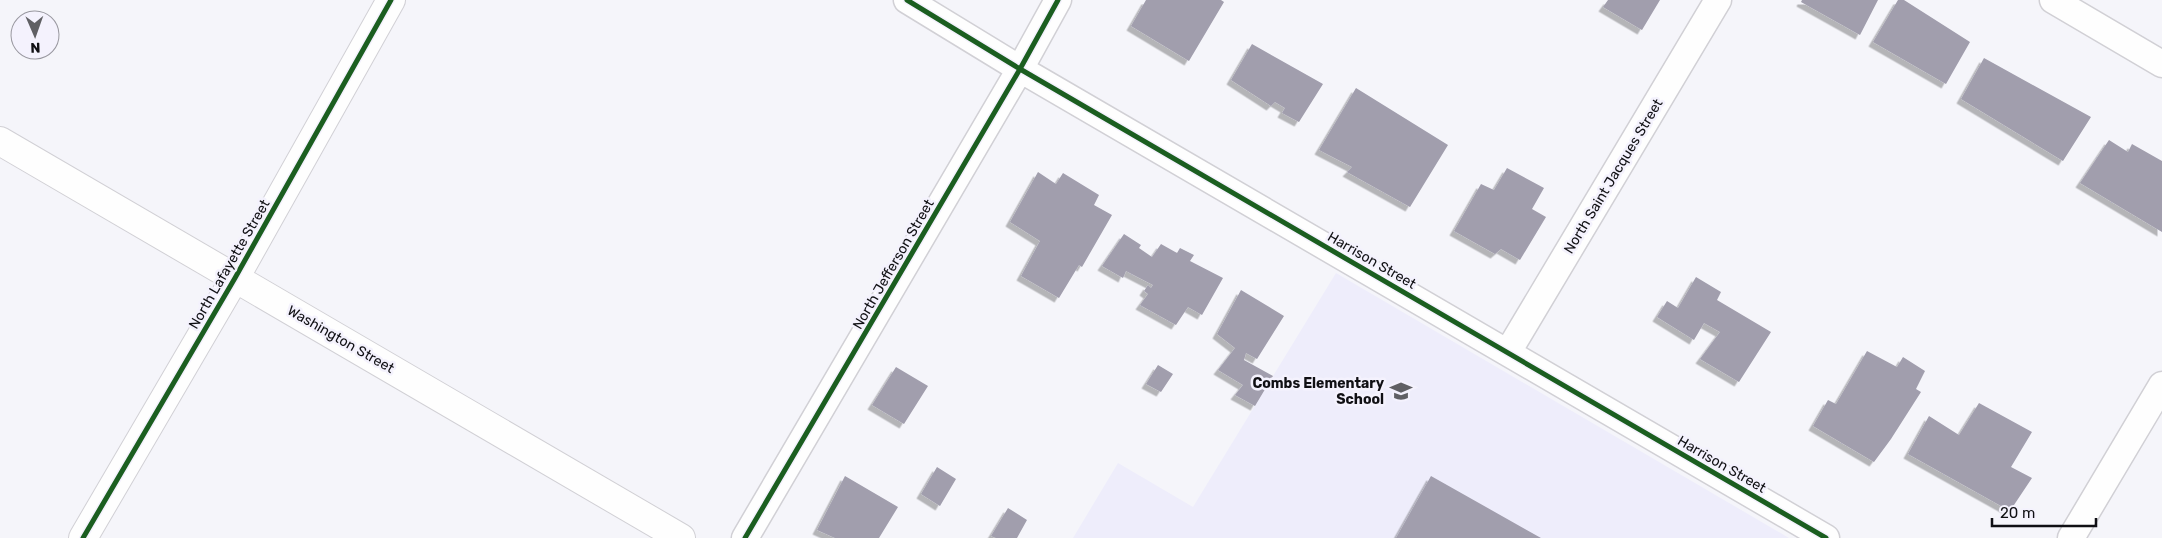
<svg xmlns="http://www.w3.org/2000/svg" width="2162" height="538" viewBox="0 0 2162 538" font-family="Rubik,sans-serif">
<defs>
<filter id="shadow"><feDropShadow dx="-4.5" dy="4.5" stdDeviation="0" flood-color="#0004"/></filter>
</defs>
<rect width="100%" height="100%" fill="#f5f5fa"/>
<path fill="#eeedfb" d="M1336,273L1789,538H1073L1118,463L1193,507Z"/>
<path fill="#a19ead" filter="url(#shadow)" d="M1146,0H1221L1224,2L1189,61L1131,26Z
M1608,0H1660L1642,30L1603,7Z
M1802,0H1878L1860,35L1801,2Z
M1898,0H1904L1970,42L1946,84L1873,42Z
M1252,44L1323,84L1299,122L1282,113L1285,108L1275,102L1271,106L1231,80Z
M1984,58L2091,117L2063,161L1961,99Z
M1356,88L1448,145L1410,207L1347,172L1352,167L1319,150Z
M2109,140L2128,152L2132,144L2162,161V232L2080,183Z
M1507,168L1544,188L1532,209L1546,217L1520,260L1501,249L1495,254L1454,231L1481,184L1494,190Z
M1038,172L1056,184L1063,173L1099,195L1094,205L1112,215L1082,267L1079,265L1059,298L1021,276L1040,241L1010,222Z
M1124,234L1141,245L1139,248L1152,257L1161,244L1177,253L1180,248L1194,255L1190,261L1223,278L1202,315L1188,307L1176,325L1140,305L1148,294L1144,291L1148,285L1151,288L1153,285L1126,271L1123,278L1102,266Z
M1696,277L1721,292L1717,300L1771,332L1739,382L1700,359L1720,332L1704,323L1694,340L1657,317L1667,301L1678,308Z
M1241,290L1284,316L1257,359L1246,353L1244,360L1273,376L1255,406L1235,395L1243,385L1218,370L1235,348L1217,334Z
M1867,351L1897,367L1903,357L1925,371L1916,389L1921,392L1891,439L1874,462L1813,426L1828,400L1836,404Z
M1158,365L1173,374L1161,392L1146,384Z
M896,367L928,386L904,424L872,405Z
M1979,403L2032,432L2011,467L2032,478L2010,511L1908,454L1929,416L1959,435Z
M937,467L956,479L940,506L921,494Z
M845,476L898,507L879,538H835L817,530Z
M1431,476L1541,538H1396Z
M1008,508L1027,520L1017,538H996L991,536Z"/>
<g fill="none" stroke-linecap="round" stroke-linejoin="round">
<g stroke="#d1d0d5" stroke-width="29">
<path id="minor" d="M907,0L1020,69L1826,538
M2053,0L2162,64
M1508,352L1718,0
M745,538L1020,69L1058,0
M2071,538L2162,385"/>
</g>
<g stroke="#d1d0d5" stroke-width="30">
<path id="tertiary" d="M83,538L235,278L391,0"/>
</g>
<g stroke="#d1d0d5" stroke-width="30">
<path id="secondary" d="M0,141L681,538"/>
</g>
<use href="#minor" stroke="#fefefe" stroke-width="26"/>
<use href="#tertiary" stroke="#fefefe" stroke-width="28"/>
<use href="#secondary" stroke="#fefefe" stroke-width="28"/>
<g stroke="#f4f2fd" stroke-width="8">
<path id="cycleway" d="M907,0L1020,69L1826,538
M83,538L235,278L391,0
M745,538L1020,69L1058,0"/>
</g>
<use href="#cycleway" stroke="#1b5e20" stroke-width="5"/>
</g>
<defs>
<g id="school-bare" transform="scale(1.725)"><path d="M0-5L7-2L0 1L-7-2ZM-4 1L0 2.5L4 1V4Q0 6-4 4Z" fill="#606064" stroke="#f4f2fd" stroke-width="2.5" paint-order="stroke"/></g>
</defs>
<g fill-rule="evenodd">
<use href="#school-bare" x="1401" y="391"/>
</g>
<g text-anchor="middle" stroke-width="5" stroke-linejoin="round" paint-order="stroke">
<g font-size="14" fill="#101014" stroke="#f4f2fd">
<text transform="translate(1613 176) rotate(-59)" y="5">North Saint Jacques Street</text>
<text transform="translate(1372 260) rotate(30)" y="5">Harrison Street</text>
<text transform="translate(229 264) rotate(-60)" y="5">North Lafayette Street</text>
<text transform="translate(893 264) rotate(-60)" y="5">North Jefferson Street</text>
<text transform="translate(341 339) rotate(30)" y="5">Washington Street</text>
<text transform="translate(1722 464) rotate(30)" y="5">Harrison Street</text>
</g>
<g font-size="14" font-weight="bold" fill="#101014" stroke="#f4f2fd" text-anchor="end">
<text x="1384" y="388">Combs Elementary<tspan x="1384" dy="16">School</tspan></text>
</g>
</g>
<g transform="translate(35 35) rotate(178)"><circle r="24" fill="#f4f2fd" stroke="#9998a0"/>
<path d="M0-4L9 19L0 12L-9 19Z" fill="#606064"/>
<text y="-8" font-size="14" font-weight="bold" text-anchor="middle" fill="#101014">N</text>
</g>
<path d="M1992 518v8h104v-8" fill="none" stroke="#101014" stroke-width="2.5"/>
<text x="2000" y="518" font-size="15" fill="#101014" stroke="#f4f2fd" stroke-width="4" paint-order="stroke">20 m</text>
</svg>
